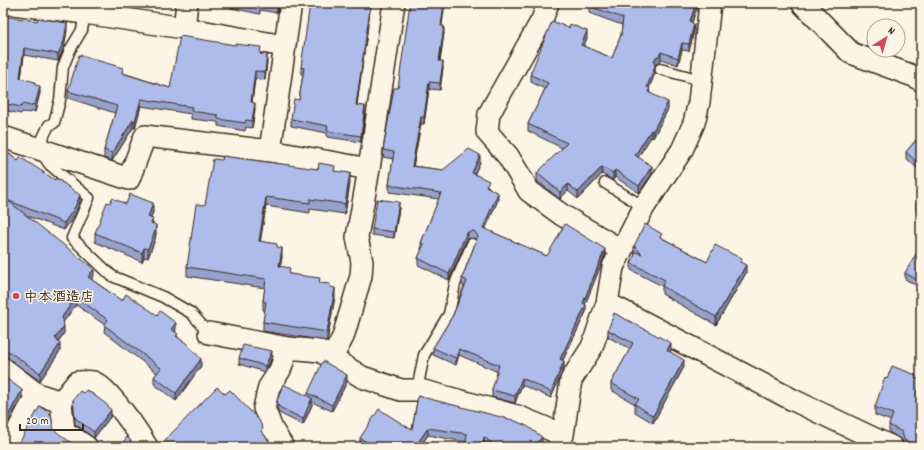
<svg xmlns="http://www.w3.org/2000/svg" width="924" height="450" viewBox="0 0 924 450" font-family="Dekko,'Klee One',sans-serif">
<rect width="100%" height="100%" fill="#fcf5e5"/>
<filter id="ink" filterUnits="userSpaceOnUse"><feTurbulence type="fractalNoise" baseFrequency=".025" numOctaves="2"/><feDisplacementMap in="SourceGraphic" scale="8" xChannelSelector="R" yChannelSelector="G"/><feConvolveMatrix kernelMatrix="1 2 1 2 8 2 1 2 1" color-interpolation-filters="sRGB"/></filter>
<g filter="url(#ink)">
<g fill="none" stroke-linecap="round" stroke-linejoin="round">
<g stroke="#3b2a1e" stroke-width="13">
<path id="lane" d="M85,13L82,30L70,50L63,67L60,100L54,123L49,125L38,148L50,165L89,198L72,238L112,276L163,297L191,313L209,333
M660,69L701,80
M605,183L644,207
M417,390L424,355L449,314L455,284L472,244"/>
</g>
<g stroke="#3b2a1e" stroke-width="24">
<path id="street" d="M5,3L85,13L86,3
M548,3L542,20L489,114L487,132L508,156L529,191L562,215L621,250
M802,3L851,53L916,77L921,81
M85,13L184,28L187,3
M184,28L284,46
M3,137L129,179L145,136L270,151L369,169L394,3
M270,151L291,3
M607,303L793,400L892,447
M209,333L288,348L320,351L362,377L401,390H420L517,416L563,435
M332,358L343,337L361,276L362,262L357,237L369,169
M3,368L37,394L61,402L64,431L87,447
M61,402L77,382C82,382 89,381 93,382C108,387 139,433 147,447
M9,447L37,394
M283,447L272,429L264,408L269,387L280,370L288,348
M558,447L563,435L571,380L592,347L607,303L613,267L644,207L682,150L694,123L699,102L710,3"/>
</g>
<use href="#lane" stroke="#fcf5e5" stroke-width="10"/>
<use href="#street" stroke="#fcf5e5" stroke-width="21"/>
</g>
<path fill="#96a2cb" stroke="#3b2a1e" d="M157,3H166V4Z
M207,3H278L277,13L260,10V14Z
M371,3L357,105L365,113L361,142L327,137V133L291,126V119L299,100L303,74H301V67Z
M590,3H698L692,23L694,31L689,51L682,50L678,65L661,59L659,63L656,64L655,65V73L649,88L650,93L668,109L653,138L651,137L638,157L652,174L639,193L615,177L613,180L602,174L578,199L568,191L560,199L537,181V173L562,148L528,131V124L545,89L531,82V72L569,28L587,38L583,46L612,58L621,35L622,25L589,13V6Z
M3,16L67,30L64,48L58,61L24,55L21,79L35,85L40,93L35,112L32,111L31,113L22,112L21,114L3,110Z
M442,26L444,33L440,61L443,68L440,90L429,89L424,124H421L413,166L443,170L480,162L474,174L489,187L498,200L485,229L547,256L605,255L585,304L586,312L563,360L564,368L551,398L522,385L515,403L492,397V390L498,372L459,355L456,365L433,355V348L453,315L464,286L462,285V278L476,241L474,238L468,239L466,241L449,280L418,265V258L422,250H421V243L439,199L389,192V185L393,159L383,157V150L398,88Z
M261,54L267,62L265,80L255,79L252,102L255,110L252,128L246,127L245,131L218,126V122L191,119V114L141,106L135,128H133L112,161L104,158V150L115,113L68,98V91L123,73L170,88Z
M921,134V172L906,158V152Z
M3,149L18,161L43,174L80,202L75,215L64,230L25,215L94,276L91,279L122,301L176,330L175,332L178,337L201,366L176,401L154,384V377L157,373L104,332L105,325L76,305L63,322L64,333L58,342L60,351L40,381L5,356H3Z
M222,160L335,171L350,183L345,214L310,209V213L266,206L260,241L277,247L282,257L280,267L290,274L320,283L330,287L335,297L327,341L263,331V322L265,311L263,310V301L265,288L187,276V267L205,205Z
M921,197V213L916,210V204Z
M110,203L126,204L153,212L151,218L156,234L155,239L148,258L144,257L142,262L95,242V233Z
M399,208L394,238L372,235V229Z
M662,238L707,262L742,263L746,273L716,325L662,294V286L631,270V263L635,255L634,253V246Z
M921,246V288L905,279V273Z
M608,330L671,350L670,352L684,367L653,423L635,412V404L611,390V383L630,349L608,337Z
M272,357L265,372L239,364V358Z
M887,379L921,447H904L902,440L889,432V425L891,421L875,415V407Z
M347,382L332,411L312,402V405L303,425L279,413L277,407V401L308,396V393Z
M418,396L542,444L539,447H488L484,444V447H465V442L428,435L420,447H363L360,445V438L412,430Z
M73,400L111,416L94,438L75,424Z
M263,433L274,447H163V442Z"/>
<path fill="#7a84a5" stroke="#3b2a1e" d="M277,3H278L277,13Z
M371,3L356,111V105Z
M444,3H445L441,33V26Z
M696,3H698L690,29V21Z
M67,23V30L64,48L58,61V54Z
M694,24V31L689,51V44Z
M444,26V33L439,68V61Z
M587,31V38L581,53V45Z
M682,43V50L678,65V58Z
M24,48V55L20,86V78Z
M661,52V59L659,63L656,64L654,68V61L656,57Z
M267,54V62L265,80V72Z
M443,61V68L440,90V83Z
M655,66V73L647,94V87Z
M255,71V79L251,110V102Z
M429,82V89L424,124V117Z
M40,86V93L35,112V105Z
M141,99V106L135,128V121Z
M668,102V109L653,138V131Z
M255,103V110L252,128V121Z
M365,106V113L361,142V136Z
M421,117V124L412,173V166Z
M133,120V128L112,161V153Z
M651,130V137L635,162V155Z
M480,155V162L472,180V173Z
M652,166V174L639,193V186Z
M602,167V174L578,199V192Z
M615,170V177L613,180V173Z
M350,173V183L345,214V204Z
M568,184V191L560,199V192Z
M498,193V200L483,235V228Z
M80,195V202L75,215L64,230V223Z
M266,197V206L259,251V241Z
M399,202V208L394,238V232Z
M153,203V212L148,226V217Z
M156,225V234L155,239L148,258V249Z
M468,232V239L466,241L449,280V274L466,234Z
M144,248V257L142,262V253Z
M282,248V257L279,276V266Z
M605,249V255L583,310V303Z
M746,265V273L716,325V317Z
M94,269V276L88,284V277Z
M335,288V297L327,341V332Z
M76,297V305L62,324V317Z
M586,305V312L560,366V359Z
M176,323V330L171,337V329Z
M64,326V333L55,345V338Z
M671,343V350L667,357V350Z
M60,344V351L40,381V373Z
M459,349V355L456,365V358Z
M272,351V357L265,372V366Z
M201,359V366L176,401V393Z
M684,360V367L653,423V416Z
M564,361V368L551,398V392Z
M347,375V382L332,411V405Z
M522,378V385L515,403V396Z
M22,390V397L3,433V425Z
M312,398V405L303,425V419Z
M111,410V416L94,438V432Z
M428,428V435L420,447H415Z
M484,437V447H482Z
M542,437V444L539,447H533Z"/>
<path fill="#aebcec" stroke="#3b2a1e" d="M238,3H277V7L260,4V7Z
M310,3H371L356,105L365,106L361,136L327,131L328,126L291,119L294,99L299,100L304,68L301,67Z
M410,3H444L441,26H444L439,61H443L440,83L429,82L424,117H421L412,166L443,170L469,149L480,155L472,173L489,181L486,186L498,193L483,228L547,256L565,224L605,249L583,303L586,305L560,359L564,361L551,392L522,378L515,396L492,390L499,365L459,349L456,358L433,348L453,315L467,281L462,278L478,236L474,231L468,232L466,234L449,274L418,258L424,244L421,243L441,193L389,185L394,152L383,150L394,88H398Z
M590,3H696L690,21L694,24L689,44L682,43L678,58L661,52L659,56L656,57L654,61L655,66L647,87L650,88L648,92L668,102L653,131L651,130L635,155L652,166L639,186L615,170L613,173L602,167L578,192L568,184L560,192L537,173L567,143L528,124L548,83L531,75V72L552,21L569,28L570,24L587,31L581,45L612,58L621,35L623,18L589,6Z
M3,16L37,21L38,18L67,23L64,41L58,54L24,48L20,78L35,82V85L40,86L35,105L32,104L31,106L22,104L21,107L3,103Z
M180,36L235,45V44L261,47L260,54H267L265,72L255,71L251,102L255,103L252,121L246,120L245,123L218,119V115L191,111L192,107L141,99L135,121L133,120L112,153L104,150L117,106L68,91L79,55L123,68L122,73L170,88Z
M921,134V166L906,152Z
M3,149L18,161L20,157L43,172V174V172L55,180L56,178L80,195L75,207L64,223L7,200L94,269L88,277L122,301L126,294L157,315L160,311L176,323L171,329L178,334L176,336L186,343L201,359L176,393L154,377L161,368L104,325L108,320L76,297L62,317L64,326L55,338L60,344L40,373L5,349H3Z
M223,156L318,169L319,163L335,166L334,171L350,173L345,204L310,199V203L266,197L259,241L277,244V247L282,248L279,266L290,268L289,274L320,278L319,283L330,284V287L335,288L327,332L263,322L266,302L263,301L266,279L187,267L196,204L205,205L213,159L222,160Z
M130,194L153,203L148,217L153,219L151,223L156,225L155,231L148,249L144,248L142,253L95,233L107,202L110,203L112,198L126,204Z
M921,197V208L916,204Z
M377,199L399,202L394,232L372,229Z
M645,224L662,234L660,237L707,262L715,245L742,259L740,262L746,265L716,317L662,286L665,280L631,263L636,252L642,254L634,246Z
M921,246V282L905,273Z
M614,313L671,343L667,350L684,360L653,416L635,404L639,399L611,383L633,343L608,330Z
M243,345L272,351L265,366L239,358Z
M323,361L347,375L332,405L308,393Z
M892,366L916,375L915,378L921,380V447L904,440L902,432L889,425L893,414L875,407L885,377L887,379Z
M3,376L22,390L3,425Z
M283,384L312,398L303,419L279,407L277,401Z
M217,387L225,394L230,390L259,420L263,429L261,431L274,447H166L163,442Z
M87,390L106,404L111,410L94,432L75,418L73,400L80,391L83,393Z
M418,396L513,420L527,426L542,437L533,447H497L484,437L482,447H465L467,434L428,428L415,447H375L360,438L379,409L412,430Z
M40,406L51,415L54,430L77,447H17Z
M127,437L137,447H120Z"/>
</g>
<circle fill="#d1495b" stroke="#fcf5e5" stroke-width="1.5" cx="16" cy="296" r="4"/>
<g text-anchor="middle" stroke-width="3" stroke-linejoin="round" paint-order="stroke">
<g font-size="14" font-weight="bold" fill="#3b2a1e" stroke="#fcf5e5" text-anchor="start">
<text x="24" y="301">中本酒造店</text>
</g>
</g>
<rect width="924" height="450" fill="none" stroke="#fcf5e5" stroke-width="16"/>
<rect x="8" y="8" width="908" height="434" fill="none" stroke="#3b2a1e" stroke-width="1.5" filter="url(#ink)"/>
<g transform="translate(886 38) rotate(37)"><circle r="19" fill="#fcf5e5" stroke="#afa495"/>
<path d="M0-3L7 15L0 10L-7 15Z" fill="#d1495b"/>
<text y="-6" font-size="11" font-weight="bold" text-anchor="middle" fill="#3b2a1e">N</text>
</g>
<path d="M20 424v6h63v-6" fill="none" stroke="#3b2a1e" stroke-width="2"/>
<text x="26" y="424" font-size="12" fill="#3b2a1e" stroke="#fcf5e5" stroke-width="3" paint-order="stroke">20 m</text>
</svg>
